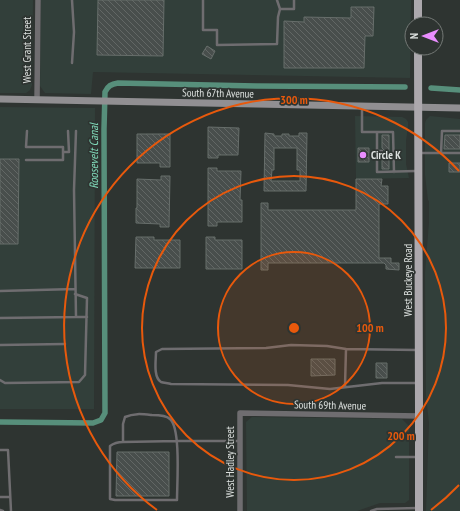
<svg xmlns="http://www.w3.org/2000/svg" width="460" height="511" viewBox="0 0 460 511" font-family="'PT Sans Narrow',sans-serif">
<defs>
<pattern id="building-back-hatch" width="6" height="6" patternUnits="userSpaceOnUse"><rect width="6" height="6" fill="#484e4c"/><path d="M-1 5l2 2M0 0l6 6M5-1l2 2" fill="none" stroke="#626765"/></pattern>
</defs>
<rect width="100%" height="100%" fill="#2e3431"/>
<path fill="#323f3a" d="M0,0H33L32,85L30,90L26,93H0Z
M41,0H411L410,78L93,72L91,94L45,93L40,86Z
M0,107L95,108L94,409H0Z
M355,116L402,117L406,119L408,122V126L406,141V164L409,178L356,179Z
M430,116L460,119V511H426L429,423L426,396L425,273L429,222V201L428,200L425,175V123L426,120Z
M252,417L402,419L409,426V500L405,503H380L357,511H247L246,422Z"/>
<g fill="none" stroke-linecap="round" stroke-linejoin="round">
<path stroke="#578f7b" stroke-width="5.5" d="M431,88L460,90
M0,422L93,423L101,420L105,413L104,129L105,92C108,86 111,84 118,83L256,86L405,87"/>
</g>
<path fill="url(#building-back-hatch)" stroke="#676e6b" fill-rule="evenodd" d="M98,0H164L163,56L97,55Z
M351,7H374L373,36H365L364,68H284V21L304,22V17L351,18Z
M207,46L215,51L211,59L202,54Z
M208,127L239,128L238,155H218V158H208Z
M265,133L274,134V136H282V134H289V136H299V133H307L306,191H264ZM274,148H297V170H300V181H271L272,170H274Z
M137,134H170V167H160V163H137Z
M382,135H389V169H382V154L385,151L382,148Z
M445,135H460V149H444Z
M358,148H369V162H358Z
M0,159H19L18,244H0Z
M449,163H460V172H449Z
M208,168H217V171H241L240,200H242V222H217V226H208Z
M161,176H170L169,227H160V224L136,223V208H137V179L161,180Z
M356,179H382L381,186H388V204H379V258H391V263H399V270L386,269V265L384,263H268V270H261V203H268V210H356Z
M136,237H154V240H180V268H135Z
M206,237H215V240H242V269H206Z
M311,359H335V375L311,376Z
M376,363H387V378H376Z
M117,452H169V496H116Z"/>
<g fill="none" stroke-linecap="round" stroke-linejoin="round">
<path stroke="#6f6d70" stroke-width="2.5" d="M203,0V30H217V45L277,44L278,17L280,9H294V0
M277,0L280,9
M72,63L74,32L72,0
M362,107V132H377V172L416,171
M377,132H393L394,172
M377,151H382
M63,152H69L68,131
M421,153H460
M441,153L442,131H460
M26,160H63V147H26L27,131
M0,291L75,289
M76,317H87
M0,318L76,317L74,190L76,131
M0,345L65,344
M346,349L417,350
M0,380L5,383L79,382L85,375L87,298L75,294
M345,386L346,349L327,346L291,345L266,348L162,349L156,352C156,360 153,377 161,382C164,383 168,383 171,384L288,385L330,389L382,383H417
M123,442V424L125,417C134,413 142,414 152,415C158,415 166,415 170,419C181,428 177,484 177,500H115L110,499V446C114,443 117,442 123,442L177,441H239
M0,450H8L11,511
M396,457H418
M0,497H9
M0,510L3,511
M371,511L377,509L418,508"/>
<path stroke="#6f6d70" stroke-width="5.5" d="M37,100L38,0
M240,511V413L419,416"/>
<path stroke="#918f92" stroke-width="7" d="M0,99L460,108"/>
<path stroke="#aca8ad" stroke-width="8" d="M418,24V0
M418,48L419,411V511"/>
</g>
<circle cx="294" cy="328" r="76" fill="#e8590c" fill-opacity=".12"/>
<g fill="none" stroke="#e8590c" stroke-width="2">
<circle cx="294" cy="328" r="76"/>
<circle cx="294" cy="328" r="152"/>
<path d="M459 485A228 228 0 0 1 431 510M157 510A228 228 0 1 1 459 171"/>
</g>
<circle fill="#e98dfe" stroke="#2e3431" stroke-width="1.5" cx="363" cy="155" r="4"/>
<g text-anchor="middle" stroke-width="3.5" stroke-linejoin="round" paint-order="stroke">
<g font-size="11" fill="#dce0de" stroke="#2e3431">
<text transform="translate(27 50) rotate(-90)" y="4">West Grant Street</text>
<text transform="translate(218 93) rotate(1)" y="4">South 67th Avenue</text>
<text transform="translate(408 280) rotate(-90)" y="4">West Buckeye Road</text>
<text transform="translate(330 405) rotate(1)" y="4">South 69th Avenue</text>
<text transform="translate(230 462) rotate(-90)" y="4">West Hadley Street</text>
</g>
<g font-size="11" font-weight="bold" fill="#dce0de" stroke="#2e3431" text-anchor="start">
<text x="371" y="159">Circle K</text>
</g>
<g font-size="12" font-style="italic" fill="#7fd8b8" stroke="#2e3431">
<text transform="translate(94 156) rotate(-90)" y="4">Roosevelt Canal</text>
</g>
</g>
<circle cx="294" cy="328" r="6" fill="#e8590c" stroke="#2e3431" stroke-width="2"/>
<g font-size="12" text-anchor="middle" font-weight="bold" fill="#e8590c" stroke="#2e3431" stroke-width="3.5" stroke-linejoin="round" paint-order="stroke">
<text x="294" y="104">300 m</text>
<text x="370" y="332">100 m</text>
<text x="401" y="440">200 m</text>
</g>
<g transform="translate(424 36) rotate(270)"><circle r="19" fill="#2e3431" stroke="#747976"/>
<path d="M0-3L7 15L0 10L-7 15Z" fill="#e98dfe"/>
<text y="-6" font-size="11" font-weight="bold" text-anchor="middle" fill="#dce0de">N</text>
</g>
</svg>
